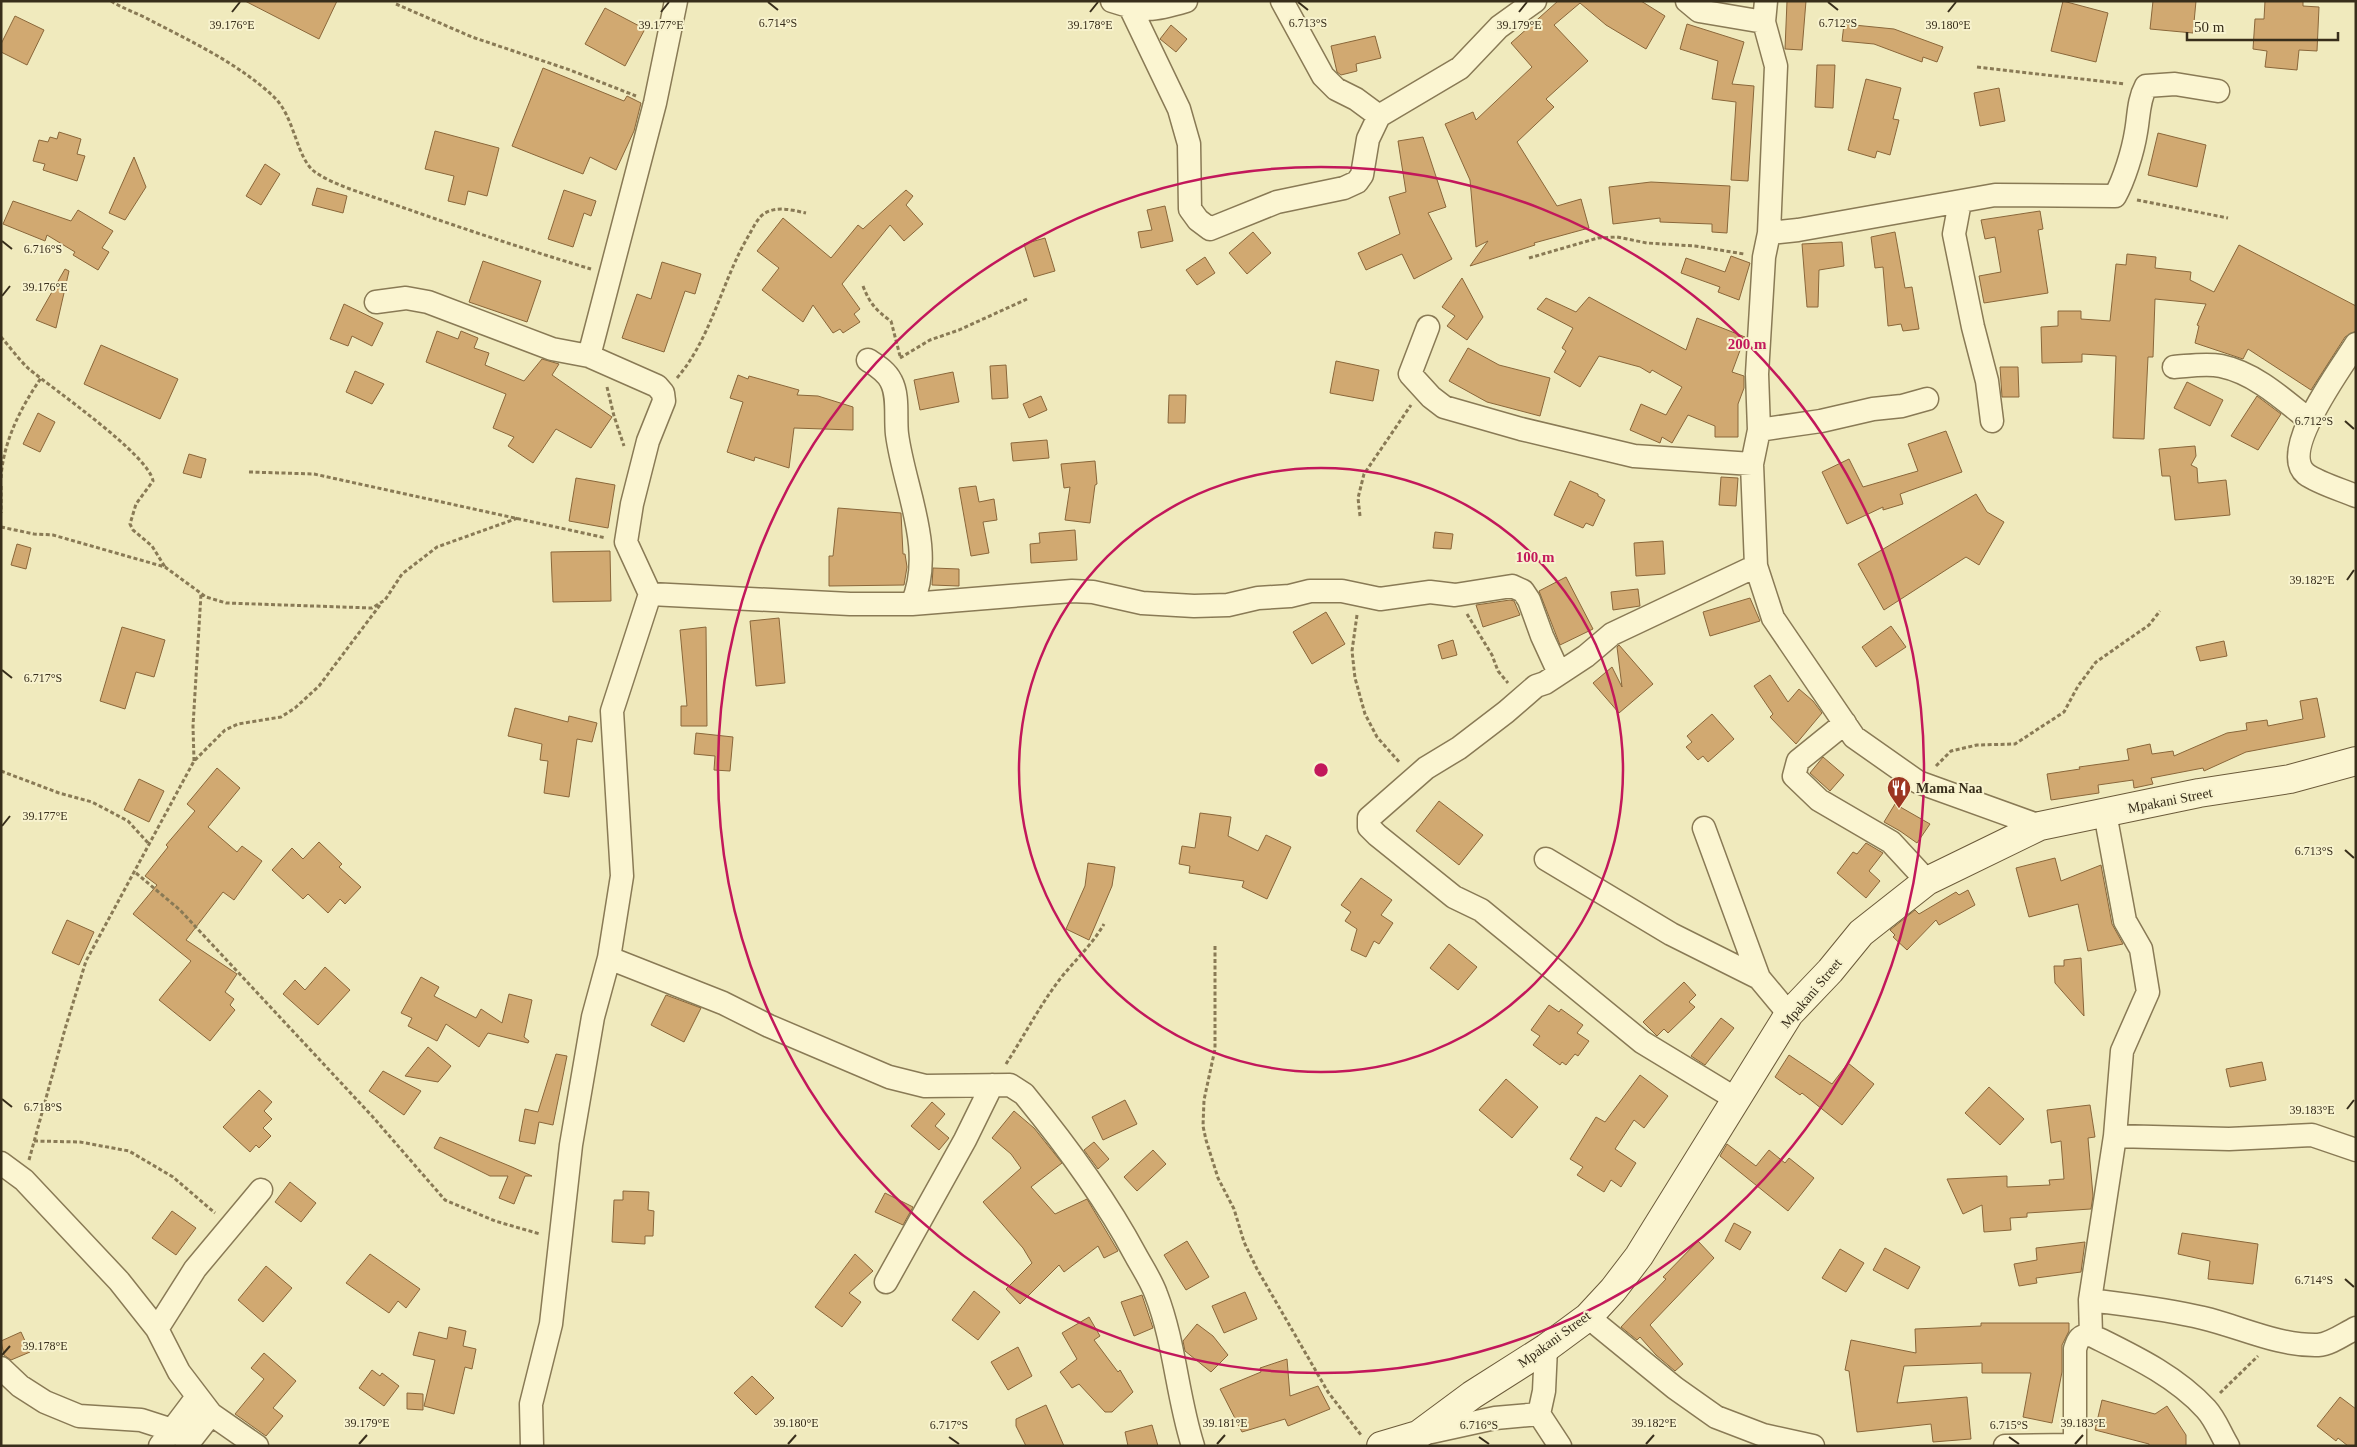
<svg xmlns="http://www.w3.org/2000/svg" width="2357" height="1447" viewBox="0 0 2357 1447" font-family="'Times New Roman',serif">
<rect width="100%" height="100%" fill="#f0eabd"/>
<path fill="#d1a971" stroke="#8a673a" d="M245,1H337L319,39Z
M1558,1H1641L1665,16L1646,49L1606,25L1580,3L1554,25L1588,61L1546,99L1554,107L1517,142L1557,206L1581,199L1589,228L1534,243L1535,245L1470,266L1488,241L1476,247L1470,180L1445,124L1473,112L1476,120L1532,67L1511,43Z
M1787,1H1806L1802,50L1785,49Z
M2063,1L2108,13L2096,62L2051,51Z
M2153,1H2196L2193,33L2150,29Z
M2265,1H2303V6L2319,7L2317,51L2299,50L2297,70L2265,67L2267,51L2253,49L2255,19H2264Z
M605,8L645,29L625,66L585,44Z
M15,16L44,30L27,65L1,52V44Z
M1687,24L1744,42L1732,84L1754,86L1748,181L1731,180L1736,102L1712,99L1718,61L1680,49Z
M1844,24L1894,29L1943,47L1937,62L1923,57L1922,62L1874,44L1842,41Z
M1171,25L1187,39L1176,52L1160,39Z
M1375,36L1381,58L1356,64L1357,71L1341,75L1337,72L1331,46Z
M1817,65H1835L1833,108L1815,107Z
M543,68L624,101L627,96L641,103L634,131L616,170L590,157L583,174L512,146Z
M1866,79L1901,88L1893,119L1899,120L1890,155L1877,151L1875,158L1848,150Z
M1999,88L2005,121L1980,126L1974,93Z
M435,131L499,148L487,196L468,191L465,205L448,201L454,176L425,169Z
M59,132L81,139L77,154L85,156L77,181L43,170L45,164L33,161L39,140L48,142L50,137L57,139Z
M2158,133L2206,145L2197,187L2148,175Z
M1423,137L1446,207L1428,213L1452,259L1414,279L1402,254L1366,270L1358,253L1400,234L1389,197L1406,192L1398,141Z
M134,157L146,187L125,220L109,213Z
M265,164L280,174L261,205L246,196Z
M1651,182L1730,186L1727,233L1712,232V224L1660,222V218L1613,224L1609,187Z
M317,188L347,196L343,213L312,205Z
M564,190L596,201L591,216L584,213L573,247L548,239Z
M906,190L913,196L906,205L923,224L904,241L890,225L842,284L860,309L854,314L860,322L843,333L840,329L833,333L813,305L803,322L762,290L779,268L757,251L783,218L831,258L858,225L863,229Z
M13,201L71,221L78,210L113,231L102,248L109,252L98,270L73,255L75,252L47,235L45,241L3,224Z
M1165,206L1173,241L1141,248L1138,232L1152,230L1147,210Z
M2040,211L2043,229L2038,230L2048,293L1984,303L1979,276L2001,272L1995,237L1985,239L1981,220Z
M1253,232L1271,253L1247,274L1229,253Z
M1895,232L1905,288L1912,287L1919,329L1903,331L1901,324L1888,326L1883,267L1875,268L1871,237Z
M1045,238L1055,271L1034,277L1024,244Z
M1842,242L1844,266L1819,270L1818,307H1807L1802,244Z
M2239,245L2356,306V331L2345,337L2311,390L2248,349L2243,359L2195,343L2199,326L2197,325L2206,304L2155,299L2153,357H2148L2144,439L2113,438L2116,356L2082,354V362L2042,363L2041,327L2058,326V311H2081V319L2110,321L2116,264L2126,265L2127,254L2156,257L2155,268L2191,272L2190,280L2214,292Z
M1731,256L1750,263L1739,300L1718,292L1720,287L1681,273L1686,258L1725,272Z
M1205,257L1215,273L1197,285L1186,270Z
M483,261L541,281L527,322L469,302Z
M662,262L701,274L695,294L685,291L664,352L622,338L637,294L651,299Z
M65,269L69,271L56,328L36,320Z
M1462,278L1483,317L1467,340L1447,326L1455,316L1442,307Z
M1589,297L1686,350L1697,318L1745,337L1732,372L1744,376V388L1738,404V437H1715V426L1688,415L1672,443L1662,437L1660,443L1630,430L1641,404L1666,415L1682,387L1652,370L1650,373L1640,367L1599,356L1580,387L1554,372L1566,351L1562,348L1573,328L1537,309L1546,298L1576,312Z
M344,304L383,323L372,346L352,336L348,346L330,339Z
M437,331L458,339L461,331L478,338L474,348L489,353L485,365L524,381L542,359L559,364L552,375L612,417L591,448L556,429L533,463L508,446L514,437L493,428L506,394L426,362Z
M101,345L178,379L160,419L84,384Z
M1468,348L1499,365L1550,378L1540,416L1487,402L1449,381Z
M1336,361L1379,370L1373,401L1330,393Z
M1006,365L1008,398L992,399L990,366Z
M2000,367H2018L2019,397H2002Z
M355,371L384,384L372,404L346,392Z
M953,372L959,402L920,410L914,380Z
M738,375L748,379L749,376L799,390L797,395L818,396L853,407V430L794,428L789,468L755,457L754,461L727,452L743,402L730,398Z
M2187,382L2223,400L2210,426L2174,408Z
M1169,395H1186L1185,423H1168Z
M1041,396L1047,410L1029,418L1023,404Z
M2257,396L2281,414L2258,450L2231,436Z
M38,413L55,422L40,452L23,444Z
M1946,431L1962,472L1900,494L1903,504L1883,510V507L1847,524L1822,472L1849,459L1863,487L1918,471L1908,444Z
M1047,440L1049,458L1013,461L1011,443Z
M2195,446L2196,456L2191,465L2197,468L2198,483L2226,480L2230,515L2175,520L2170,476H2162L2159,449Z
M189,454L206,459L201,478L183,473Z
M1095,461L1097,484L1095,485L1090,523L1065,520L1070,487L1064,488L1061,464Z
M1721,477L1738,478L1736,506L1719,505Z
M576,478L615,485L608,528L569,521Z
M1570,481L1598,494V496L1605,500L1593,526L1586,523L1583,528L1554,515Z
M976,486L979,502L994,499L997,520L983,522L989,553L971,556L959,488Z
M1976,494L1987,512L2004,522L1979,565L1966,557L1884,610L1858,564Z
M838,508L901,513L903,554H905L907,567L904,585L829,586V556H833Z
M1075,530L1077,560L1031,563L1030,544L1040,543L1039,533Z
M1435,532L1453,534L1451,549L1433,548Z
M1663,541L1665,574L1636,576L1634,543Z
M17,544L31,548L26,569L11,565Z
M610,551L611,601L553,602L551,552Z
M933,568L959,569V586L932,585Z
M1566,577L1593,629L1560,645L1539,591Z
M1638,589L1640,606L1613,610L1611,592Z
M1750,598L1760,621L1710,636L1703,612Z
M1510,600L1514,601L1520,615L1483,627L1476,605Z
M1326,612L1345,644L1312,664L1293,632Z
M779,618L785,683L756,686L750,621Z
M1891,626L1906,647L1876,667L1862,647Z
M122,627L165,640L154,677L136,672L125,709L100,701Z
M706,627L707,726H681V706H687L680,630Z
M1453,640L1457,655L1442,659L1438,645Z
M2224,641L2227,656L2200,661L2196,647Z
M1619,645L1653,684L1619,713L1593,683L1612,667L1622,687L1617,647Z
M1770,675L1788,702L1799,689L1813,701L1822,713L1796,744L1770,717L1773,714L1754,686Z
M2317,698L2325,737L2246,752L2204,771L2203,768L2151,778L2153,784L2134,788L2133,780L2098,785L2099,793L2051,800L2047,774L2080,769L2079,767L2129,760L2127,749L2150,744L2152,754L2173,751L2174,756L2227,733L2247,730L2246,723L2267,720L2268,726L2303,719L2300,701Z
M515,708L568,722L569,716L597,723L592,742L577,739L569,797L544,793L548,761L540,760L542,744L508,736Z
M1712,714L1734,739L1708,762L1703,756L1698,760L1686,747L1692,742L1687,736Z
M696,733L733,737L730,771L714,770L715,756L694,754Z
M1823,757L1844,775L1830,791L1810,773Z
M217,768L240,788L208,827L237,852L242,846L262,861L234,900L223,892L186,940L237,974L225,992L234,999L230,1005L235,1010L210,1041L159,1000L191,961L133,914L157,885L145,876L168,847L166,845L195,811L187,804Z
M139,779L164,791L149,822L124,810Z
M1439,801L1483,835L1459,865L1416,831Z
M1895,804L1930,824L1917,843L1900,831L1884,822Z
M1200,813L1231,817L1228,836L1258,851L1266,835L1291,847L1267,899L1242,887L1244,881L1189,873L1190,866L1179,864L1182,846L1195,848Z
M319,842L342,864L339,867L361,887L345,904L340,899L328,913L308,894L303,899L272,870L292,848L303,859Z
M1866,843L1883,853L1869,871L1880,881L1866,898L1837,873L1853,852L1857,854Z
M2055,858L2061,881L2101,865L2112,924L2123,944L2088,951L2078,904L2029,917L2016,868Z
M1088,863L1115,867L1112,886L1089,940L1066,929L1085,886Z
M1361,878L1392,900L1381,915L1393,923L1379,944L1374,941L1366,957L1351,950L1357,929L1345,921L1351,912L1341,905Z
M1968,890L1975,905L1939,925L1936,920L1907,950L1893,937L1895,935L1890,930L1915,910L1919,914L1956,892L1959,895Z
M67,920L94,932L79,965L52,953Z
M1449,944L1477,967L1458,990L1430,968Z
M2081,958L2084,1016L2055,983L2054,966H2064V960Z
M325,967L350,990L318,1025L283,994L295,980L305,990Z
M421,977L439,987L434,996L476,1018L481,1009L502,1023L509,994L532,1000L524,1037L529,1041L528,1043L488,1033L479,1047L446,1024L437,1041L408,1026L412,1018L401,1013Z
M1684,982L1696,995L1689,1002L1695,1007L1668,1033L1664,1029L1657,1036L1643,1022Z
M666,995L701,1008L684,1042L651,1025Z
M1549,1005L1559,1012L1561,1009L1583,1025L1577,1033L1589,1041L1578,1056L1575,1054L1566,1065L1562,1062L1560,1065L1533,1045L1540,1036L1531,1030Z
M1721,1018L1734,1028L1705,1065L1691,1056Z
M428,1047L451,1066L438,1082L405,1076Z
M556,1054L567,1056L553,1125L539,1122L535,1144L519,1141L525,1109L538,1112Z
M1789,1055L1832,1084L1848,1063L1874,1084L1842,1125L1802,1093L1800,1095L1775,1077Z
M2262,1062L2266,1080L2230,1087L2226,1069Z
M383,1071L421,1091L404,1115L369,1091Z
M1640,1075L1668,1096L1644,1128L1634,1120L1615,1149L1636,1163L1621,1187L1611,1180L1604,1192L1577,1175L1583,1167L1570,1159L1596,1117L1605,1122Z
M1506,1079L1538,1107L1512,1138L1479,1110Z
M1989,1087L2024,1119L2000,1145L1965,1113Z
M259,1090L272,1102L264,1111L272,1119L263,1128L271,1136L259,1148L256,1145L250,1152L223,1127Z
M1125,1100L1137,1124L1103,1140L1092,1117Z
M932,1102L945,1114L935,1126L949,1138L939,1150L911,1126Z
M2090,1105L2095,1137L2088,1138L2093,1196L2091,1209L2027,1213V1217L2010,1218L2011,1230L1984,1232L1982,1205L1963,1214L1947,1179L2007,1176V1187L2050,1185L2049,1180L2064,1179L2061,1141L2051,1143L2047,1110Z
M1014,1111L1034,1128L1062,1163L1031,1187L1055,1214L1087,1199L1118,1251L1104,1258L1098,1246L1064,1272L1059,1265L1020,1304L1006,1289L1032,1263L1023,1248L983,1202L1021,1168L1011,1154L992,1138Z
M440,1137L512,1167L532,1176H525L514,1204L499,1198L508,1176H490L434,1148Z
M1094,1142L1109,1159L1098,1169L1084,1150Z
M1727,1144L1756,1166L1769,1150L1785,1163L1789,1158L1814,1178L1788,1211L1720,1156Z
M1153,1150L1166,1164L1137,1191L1124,1177Z
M290,1182L316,1203L301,1222L275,1202Z
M623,1191L649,1192L648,1210L654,1211L653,1236H645V1244L612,1242L614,1200H623Z
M885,1193L913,1207L903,1225L875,1212Z
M172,1211L196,1228L176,1255L152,1238Z
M1734,1223L1751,1232L1740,1250L1725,1241Z
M2182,1233L2258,1244L2253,1284L2208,1279L2210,1261L2178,1254Z
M1187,1241L1209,1277L1186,1290L1164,1255Z
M1698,1241L1714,1258L1650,1325L1683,1364L1675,1371L1656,1355L1640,1337L1637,1340L1621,1327L1666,1279L1663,1277Z
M2085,1242L2081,1272L2036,1278L2037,1283L2019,1286L2014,1264L2037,1260L2036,1248Z
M1885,1248L1920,1267L1908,1289L1873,1270Z
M1840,1249L1864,1263L1846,1292L1822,1278Z
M370,1254L420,1289L406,1308L398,1301L389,1313L346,1283Z
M855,1254L873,1271L849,1293L861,1302L842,1327L815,1307Z
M266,1266L292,1288L263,1322L238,1300Z
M974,1291L1000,1312L978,1340L952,1320Z
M1245,1292L1257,1319L1224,1333L1212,1306Z
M1142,1295L1153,1328L1134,1336L1121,1302Z
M1089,1317L1100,1336L1094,1340L1118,1372L1120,1370L1133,1392L1112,1412H1105L1079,1384L1072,1388L1060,1372L1077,1359L1062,1333Z
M1981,1323H2069V1331L2062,1345V1372L2052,1423L2023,1417L2031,1373H1982V1363L1904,1366L1897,1403L1967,1397L1971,1439L1933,1442L1931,1424L1857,1432L1849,1371L1845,1370L1851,1340L1916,1353L1915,1329L1981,1326Z
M1197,1324L1213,1336L1228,1355L1211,1372L1185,1351L1183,1341Z
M449,1327L466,1331L463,1346L476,1349L472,1369L465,1367L454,1414L424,1406L435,1360L413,1355L419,1332L447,1339Z
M21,1332L30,1352L11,1360L4,1355L1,1341Z
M1018,1347L1032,1376L1008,1390L991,1362Z
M264,1353L296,1381L273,1408L283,1416L266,1436L235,1414L264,1379L251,1368Z
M1287,1359L1290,1396L1318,1386L1330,1409L1288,1426L1285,1419L1242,1432L1220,1389L1261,1372L1260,1368Z
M372,1370L380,1376L382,1373L399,1386L384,1406L359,1388Z
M752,1376L774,1398L756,1415L734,1393Z
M407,1393L423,1394V1410L407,1409Z
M2340,1397L2356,1409V1446H2348L2338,1438L2336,1441L2317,1426Z
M2102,1400L2155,1414L2167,1406L2186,1435V1446H2149V1444L2095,1430Z
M1046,1405L1064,1446H1026L1016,1426V1419Z
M1152,1425L1158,1446H1128L1125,1432Z"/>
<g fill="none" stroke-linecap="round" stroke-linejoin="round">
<g stroke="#897a55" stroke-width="25">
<path id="street" d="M1112,1C1145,12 1153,11 1186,1
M1282,1L1323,76L1336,89L1356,99L1379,116L1460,68L1499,27L1535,1
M1687,1L1699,11L1764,22
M1766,1L1764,22L1776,66L1769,233L1764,257L1757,374L1759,430L1752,464L1756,566L1773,618L1854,737L1918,782L2040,826
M1130,7L1179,109L1189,144L1190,209L1198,220L1210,229L1277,202L1344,188L1357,182L1362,175L1368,139L1379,116
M1960,202L1954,234L1973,327L1987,381L1992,421
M1769,233L1798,230L1995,195L2115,196C2124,180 2133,151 2136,132C2139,116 2138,101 2146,86L2175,84L2218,91
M376,302L406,298L428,302L552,349L589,356L657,386L663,393L664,401L648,441L632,504L626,542L650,594L612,711L622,876L609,958L593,1017L571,1145L551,1324L531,1404L532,1446
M1428,327L1410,374L1431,397L1444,407L1521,429L1634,456L1752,464
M2356,344C2342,367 2278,451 2306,474C2318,483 2342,490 2356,496
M589,356L655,103L676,1
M2174,367C2189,366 2206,363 2221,366C2255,373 2283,399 2309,420
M1759,430L1821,421L1873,409L1902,406L1927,399
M650,594L850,604H912C936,549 904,489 897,434C895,417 899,396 891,381C886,371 877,366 868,360
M912,604L1072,591L1093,592L1142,603L1194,606L1228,605L1258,598L1290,596L1310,591H1342L1380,599L1430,592L1455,595L1512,586L1523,591L1529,600L1542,636L1559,673
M1845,723L1798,761L1794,776L1819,800L1891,842L1927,881
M2105,813L2125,921L2141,949L2148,992L2122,1051L2115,1136L2090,1300L2091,1335C2131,1355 2175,1375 2206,1409C2216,1420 2220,1433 2228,1446
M1704,828L1759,978L1789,1014
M1546,859L1671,934L1759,978
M609,958L723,1003L769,1026L889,1077L925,1086L1010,1085L1024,1094C1065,1144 1104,1196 1135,1254C1142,1267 1151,1280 1156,1294C1175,1343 1177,1396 1193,1446
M1736,1099L1642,1042L1481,910L1454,897L1377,835L1369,827V818L1426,768L1459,748L1506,712L1536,686L1545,683L1586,656L1612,634L1756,566
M2115,1136L2229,1139L2312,1135L2356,1150
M1,1163L24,1180L119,1281L157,1329L179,1372L211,1414L257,1446
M886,1282L965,1140L992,1085
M2090,1300C2128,1305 2166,1309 2203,1318C2241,1327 2278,1346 2318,1345C2331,1344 2344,1334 2356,1328
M1588,1317L1675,1388L1716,1417L1763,1435L1813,1446
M157,1329L195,1269L261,1190
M1546,1348L1544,1391L1539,1414L1560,1446
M1,1368L20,1386L45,1402L79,1416L141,1420L172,1430
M1422,1434L1495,1418L1539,1414
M160,1446L197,1397
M186,1446L211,1414
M2005,1446L2075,1445
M2075,1446V1349C2078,1339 2080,1335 2091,1335"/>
</g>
<g stroke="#6b5a39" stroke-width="30">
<path id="secondary" d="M1381,1446L1418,1435L1472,1395L1546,1348L1588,1317L1613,1290L1639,1256L1789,1014L1830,971L1861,933L1927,881L2040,826L2199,793L2290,779L2356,761"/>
</g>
<path stroke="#897a55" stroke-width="3" stroke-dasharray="4 2.5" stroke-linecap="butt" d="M111,1C122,8 134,12 146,18C190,41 238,63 274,97C295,117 296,158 315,172C337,187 367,194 393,204C458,227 524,249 591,269
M396,4L472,37L570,70L636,96
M1977,67L2125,84
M2137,200L2228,218
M1529,258L1598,238L1617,237L1647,243L1695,246L1744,254
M863,286C869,302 876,311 891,321L900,356
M1,337C10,347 19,360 29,369C53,389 149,455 153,481L136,504L130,524L133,530L152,546L165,567
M900,358L930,340L959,330L1027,299
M677,378C712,337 722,280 749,235C753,228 758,217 765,213C778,206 792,210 806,213
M607,387L614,416L624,446
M249,472L314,474L606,538
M1,478C3,442 21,407 41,378
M1,486V513
M1360,516L1358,498L1364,474L1411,405
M1,527L34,534L53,535L165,567L206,597L226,603L372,608L385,600L402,574L437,547L518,518
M1467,614L1492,655L1498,671L1508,683
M1357,615L1352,651L1355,678L1365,714L1377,737L1400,763
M194,761L193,726L201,594
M1936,766L1951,751L1977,745L2015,744L2064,712L2078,686L2096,662L2149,625L2160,611
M1,771L59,793L92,802L128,821L149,844
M136,873L180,910L372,1116L445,1200L495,1221L540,1234
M1215,946V1049L1204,1100L1203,1126L1206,1140L1218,1178L1234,1209L1244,1242L1257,1269L1328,1392L1361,1435
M1006,1064C1024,1036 1040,1005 1060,979C1075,960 1092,945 1104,924
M34,1141L80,1142L129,1151L173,1177L215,1213
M29,1160L65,1029L86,961L194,761L225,730L238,724L281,717L295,708L319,686L380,605
M2220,1393L2258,1356"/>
<use href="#street" stroke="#fbf5d1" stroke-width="22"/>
<use href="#secondary" stroke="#fbf5d1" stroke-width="28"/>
</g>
<path fill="none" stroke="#382e1b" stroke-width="2" d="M768,2L778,10M1298,2L1308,10M1828,2L1838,10M232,12L240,2M661,12L669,2M1090,12L1098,2M1519,12L1527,2M1948,12L1956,2M2,241L12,249M2,296L10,286M2345,421L2354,429M2347,580L2354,570M2,670L12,678M2,826L10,816M2345,850L2354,858M2,1099L12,1107M2347,1109L2354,1100M2345,1279L2354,1287M2,1355L10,1346M949,1437L959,1444M1479,1437L1489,1444M2009,1437L2019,1444M359,1444L367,1435M788,1444L796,1435M1217,1444L1225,1435M1646,1444L1654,1435M2075,1444L2083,1435"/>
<g fill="none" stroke="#c2185b" stroke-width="2.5">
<circle cx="1321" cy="770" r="302"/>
<circle cx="1321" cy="770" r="603"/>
</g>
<defs>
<g id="restaurant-pin" transform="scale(1.25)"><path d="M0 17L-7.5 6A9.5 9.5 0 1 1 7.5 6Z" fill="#9c3622" stroke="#f7f2cd"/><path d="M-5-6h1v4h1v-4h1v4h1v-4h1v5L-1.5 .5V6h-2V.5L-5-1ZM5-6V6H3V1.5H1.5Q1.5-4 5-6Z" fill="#fff"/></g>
</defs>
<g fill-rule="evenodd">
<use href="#restaurant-pin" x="1899" y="788"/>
</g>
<g text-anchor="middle" stroke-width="4" stroke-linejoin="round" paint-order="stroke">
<g font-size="14" font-weight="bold" fill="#382e1b" stroke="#f7f2cd" text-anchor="start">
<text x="1916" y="793">Mama Naa</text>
</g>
<g font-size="14" fill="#382e1b" stroke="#f7f2cd">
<text transform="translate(2170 800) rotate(-11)" y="5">Mpakani Street</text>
<text transform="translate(1811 993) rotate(-50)" y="5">Mpakani Street</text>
<text transform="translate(1554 1339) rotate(-36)" y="5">Mpakani Street</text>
</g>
</g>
<g font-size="12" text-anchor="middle" fill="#382e1b" stroke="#f7f2cd" stroke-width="4" stroke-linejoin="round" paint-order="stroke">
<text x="778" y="27">6.714°S</text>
<text x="1308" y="27">6.713°S</text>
<text x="1838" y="27">6.712°S</text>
<text x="232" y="29">39.176°E</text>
<text x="661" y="29">39.177°E</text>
<text x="1090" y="29">39.178°E</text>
<text x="1948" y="29">39.180°E</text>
<text x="1519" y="29">39.179°E</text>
<text x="43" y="253">6.716°S</text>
<text x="45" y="291">39.176°E</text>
<text x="2314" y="425">6.712°S</text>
<text x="2312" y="584">39.182°E</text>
<text x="43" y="682">6.717°S</text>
<text x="45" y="820">39.177°E</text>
<text x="2314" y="855">6.713°S</text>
<text x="43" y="1111">6.718°S</text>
<text x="2312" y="1114">39.183°E</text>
<text x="2314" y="1284">6.714°S</text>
<text x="45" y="1350">39.178°E</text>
<text x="367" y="1427">39.179°E</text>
<text x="796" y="1427">39.180°E</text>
<text x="1225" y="1427">39.181°E</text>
<text x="1654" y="1427">39.182°E</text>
<text x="2083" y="1427">39.183°E</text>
<text x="949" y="1429">6.717°S</text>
<text x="1479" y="1429">6.716°S</text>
<text x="2009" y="1429">6.715°S</text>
</g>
<circle cx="1321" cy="770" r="8" fill="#c2185b" stroke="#f7f2cd" stroke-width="2.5"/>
<g font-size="15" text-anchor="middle" font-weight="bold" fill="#c2185b" stroke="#f7f2cd" stroke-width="4" stroke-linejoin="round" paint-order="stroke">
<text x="1747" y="349">200 m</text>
<text x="1535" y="562">100 m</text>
</g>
<rect width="2357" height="1447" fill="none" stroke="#382e1b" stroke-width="5"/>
<path d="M2187 32v8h151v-8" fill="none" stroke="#382e1b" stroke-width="2.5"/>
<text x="2194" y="32" font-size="15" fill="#382e1b" stroke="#f7f2cd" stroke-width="4" paint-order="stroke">50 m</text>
</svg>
